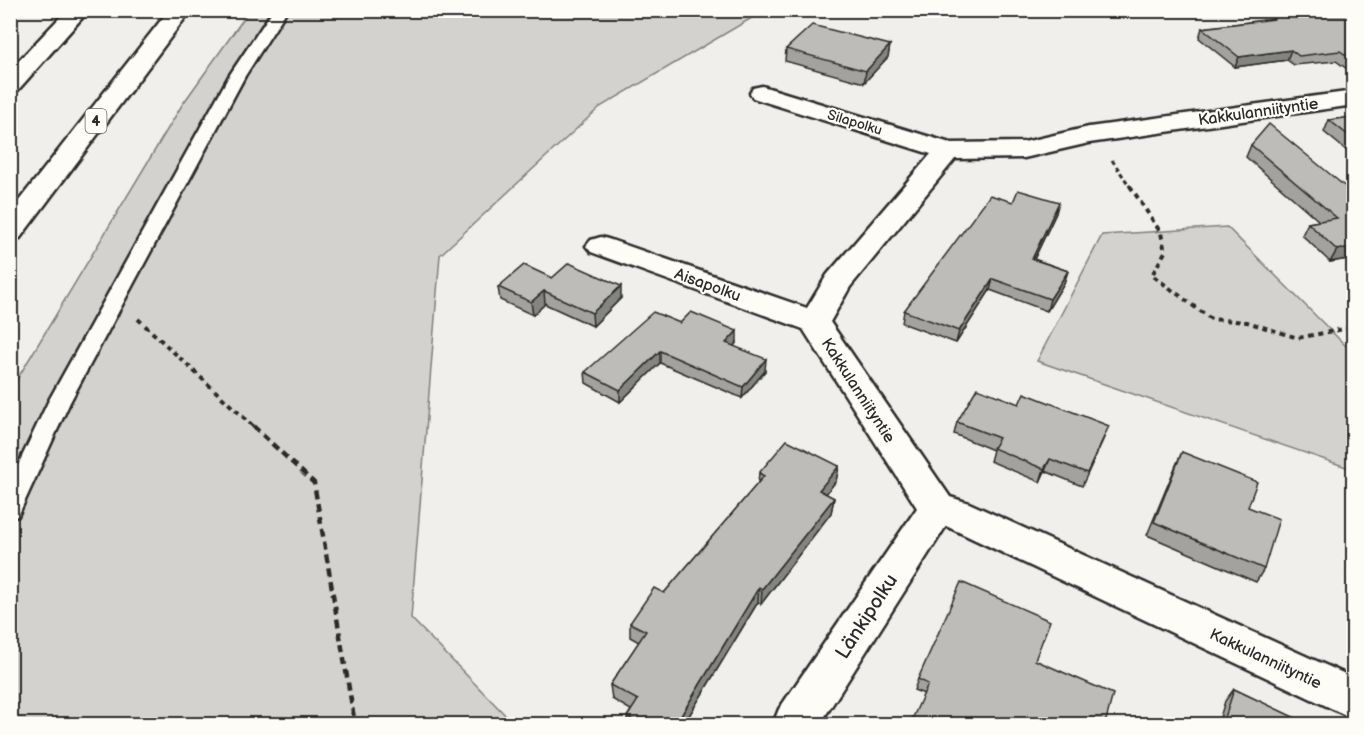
<svg xmlns="http://www.w3.org/2000/svg" width="1364" height="735" viewBox="0 0 1364 735" font-family="'Balsamiq Sans',sans-serif">
<rect width="100%" height="100%" fill="#f0efeb"/>
<filter id="ink" filterUnits="userSpaceOnUse"><feTurbulence type="fractalNoise" baseFrequency=".0167" numOctaves="2"/><feDisplacementMap in="SourceGraphic" scale="12" xChannelSelector="R" yChannelSelector="G"/><feConvolveMatrix kernelMatrix="1 2 1 2 8 2 1 2 1" color-interpolation-filters="sRGB"/></filter>
<g filter="url(#ink)">
<path fill="#d3d2cf" stroke="#7f7e7d" stroke-width="1.5" d="M249,11L1246,10V11L755,16L600,107L440,255L411,618L514,724H11L10,391L182,105Z
M1227,227L1353,353V466L1346,467L1037,361L1102,235Z"/>
<g fill="none" stroke-linecap="round" stroke-linejoin="round">
<g stroke="#2b2b2b" stroke-width="5">
<path id="service" d="M273,10H287L245,76L70,402L18,516L10,518V482L48,402L229,76Z"/>
</g>
<g stroke="#2b2b2b" stroke-width="5">
<path id="minor" d="M762,86L950,143L1024,142L1089,127L1354,91V105L1089,143L1024,158L955,159L850,287L830,322L950,497L969,503L1354,678V719L946,526L820,724H773L779,709L917,508L803,329L591,252L586,246L591,240L601,237L611,240L807,308L827,275L931,154L753,98L750,93L753,88Z"/>
</g>
<g stroke="#2b2b2b" stroke-width="5">
<path id="motorway" d="M67,10H89L18,90L10,92V70Z
M169,10H191L20,238L10,241V212Z"/>
</g>
<path stroke="#2b2b2b" stroke-width="3" stroke-dasharray="4.5 3" stroke-linecap="butt" d="M1112,160L1131,188"/>
<path stroke="#2b2b2b" stroke-width="4" stroke-dasharray="5 4.5" stroke-linecap="butt" d="M1130,186L1161,233L1165,252L1152,275L1211,319L1247,322L1298,338L1354,327
M138,319L255,428"/>
<path stroke="#2b2b2b" stroke-width="4.5" stroke-dasharray="8 5" stroke-linecap="butt" d="M253,426L314,483L355,724"/>
<use href="#service" fill="#fdfcf7" fill-rule="evenodd"/>
<use href="#minor" fill="#fdfcf7" fill-rule="evenodd"/>
<use href="#motorway" fill="#fdfcf7" fill-rule="evenodd"/>
</g>
<path fill="#a3a29e" stroke="#2b2b2b" stroke-width="1.5" d="M1273,10H1353V68L1347,69L1336,61L1294,65L1287,60L1235,67L1199,38L1202,28L1272,19Z
M890,45L888,57L864,83L785,61L786,49Z
M1353,117V156L1324,132L1329,120Z
M1251,145L1353,193V258L1330,262L1302,235L1308,223L1319,221L1246,157Z
M1013,202L1056,213L1034,259L1068,271L1064,283L1047,311L990,290L956,343L902,323L904,311Z
M552,278L621,298L593,326L545,304L533,315L500,300L498,287Z
M680,323L737,342L734,346L765,371L742,398L660,363L620,402L586,383L585,372Z
M957,422L1104,438L1082,486L1045,471L1040,482L990,461L993,450L954,434Z
M1182,452L1248,507L1264,569L1256,582L1147,535L1176,465Z
M839,466L836,481L826,494L834,498L831,513L761,604L758,602L684,724H628L627,717L631,710L612,699L610,685L639,642L630,637V623L664,593L758,483L759,473Z
M1035,660L924,694L914,690L918,679Z
M1234,689L1308,724H1218L1225,701Z"/>
<path fill="#848481" stroke="#2b2b2b" stroke-width="1.5" d="M890,45L888,57L864,83L866,71Z
M1291,50L1287,60L1235,67L1239,57Z
M1352,59H1353V68L1347,69Z
M1059,202L1056,213L1029,270L1032,259Z
M1353,247V258L1330,262L1337,250Z
M1068,271L1064,283L1047,311L1050,299Z
M993,279L990,290L956,343L959,331Z
M621,286V298L593,326L592,313Z
M544,291L545,304L533,315L531,302Z
M737,331V342L726,355V343Z
M660,351V363L620,402V390Z
M766,359L765,371L742,398L743,387Z
M1050,459L1045,471L1040,482L1044,469Z
M839,466L836,481L817,505L819,490Z
M834,498L831,513L761,604L762,589Z
M759,587L758,602L684,724H676Z"/>
<path fill="#bdbcb8" stroke="#2b2b2b" stroke-width="1.5" d="M1276,10H1353V59H1352L1340,51L1299,56L1291,50L1239,57L1202,28L1274,19Z
M812,25L890,45L866,71L786,49Z
M1353,117V139L1329,120Z
M1269,124L1353,193V247L1337,250L1308,223L1337,218L1251,145Z
M1018,190L1059,202L1032,259L1068,271L1050,299L993,279L959,331L904,311L990,195L1013,202Z
M569,263L621,286L592,313L544,291L531,302L498,287L524,265L552,278Z
M653,312L680,323L691,312L737,331L726,343L766,359L743,387L660,351L620,390L585,372Z
M977,388L1019,404L1024,393L1109,426L1087,473L1050,459L1044,469L993,448L999,438L957,422Z
M787,440L839,466L819,490L834,498L762,589L759,587L676,724H642L627,717L638,700L610,685L646,631L630,623L654,588L664,593L764,476L759,473Z
M1182,452L1257,482L1248,507L1279,519L1264,569L1154,522Z
M961,582L1050,621L1035,660L1113,694L1105,724H910L928,684L918,679Z
M1234,689L1308,724H1223Z"/>
</g>
<g text-anchor="middle" stroke-width="4.5" stroke-linejoin="round" paint-order="stroke">
<g font-size="14" fill="#2b2b2b" stroke="#fdfcf7">
<text transform="translate(855 122) rotate(17)" y="5">Silapolku</text>
</g>
<rect fill="#fdfcf7" stroke="#6a6a68" stroke-width="1.5" x="85.5" y="109" width="21" height="24" rx="4.5"/>
<g font-size="15" font-weight="bold" fill="#2b2b2b">
<text x="96" y="126">4</text>
</g>
<g font-size="16" fill="#2b2b2b" stroke="#fdfcf7">
<text transform="translate(1258 111) rotate(-8)" y="6">Kakkulanniityntie</text>
<text transform="translate(708 284) rotate(20)" y="6">Aisapolku</text>
<text transform="translate(859 390) rotate(57)" y="6">Kakkulanniityntie</text>
<text transform="translate(1266 658) rotate(25)" y="6">Kakkulanniityntie</text>
</g>
<g font-size="20" fill="#2b2b2b" stroke="#fdfcf7">
<text transform="translate(866 616) rotate(-57)" y="7">Länkipolku</text>
</g>
</g>
<rect width="1364" height="735" fill="none" stroke="#fdfcf7" stroke-width="36"/>
<rect x="18" y="18" width="1328" height="699" fill="none" stroke="#2b2b2b" stroke-width="2" filter="url(#ink)"/>
</svg>
